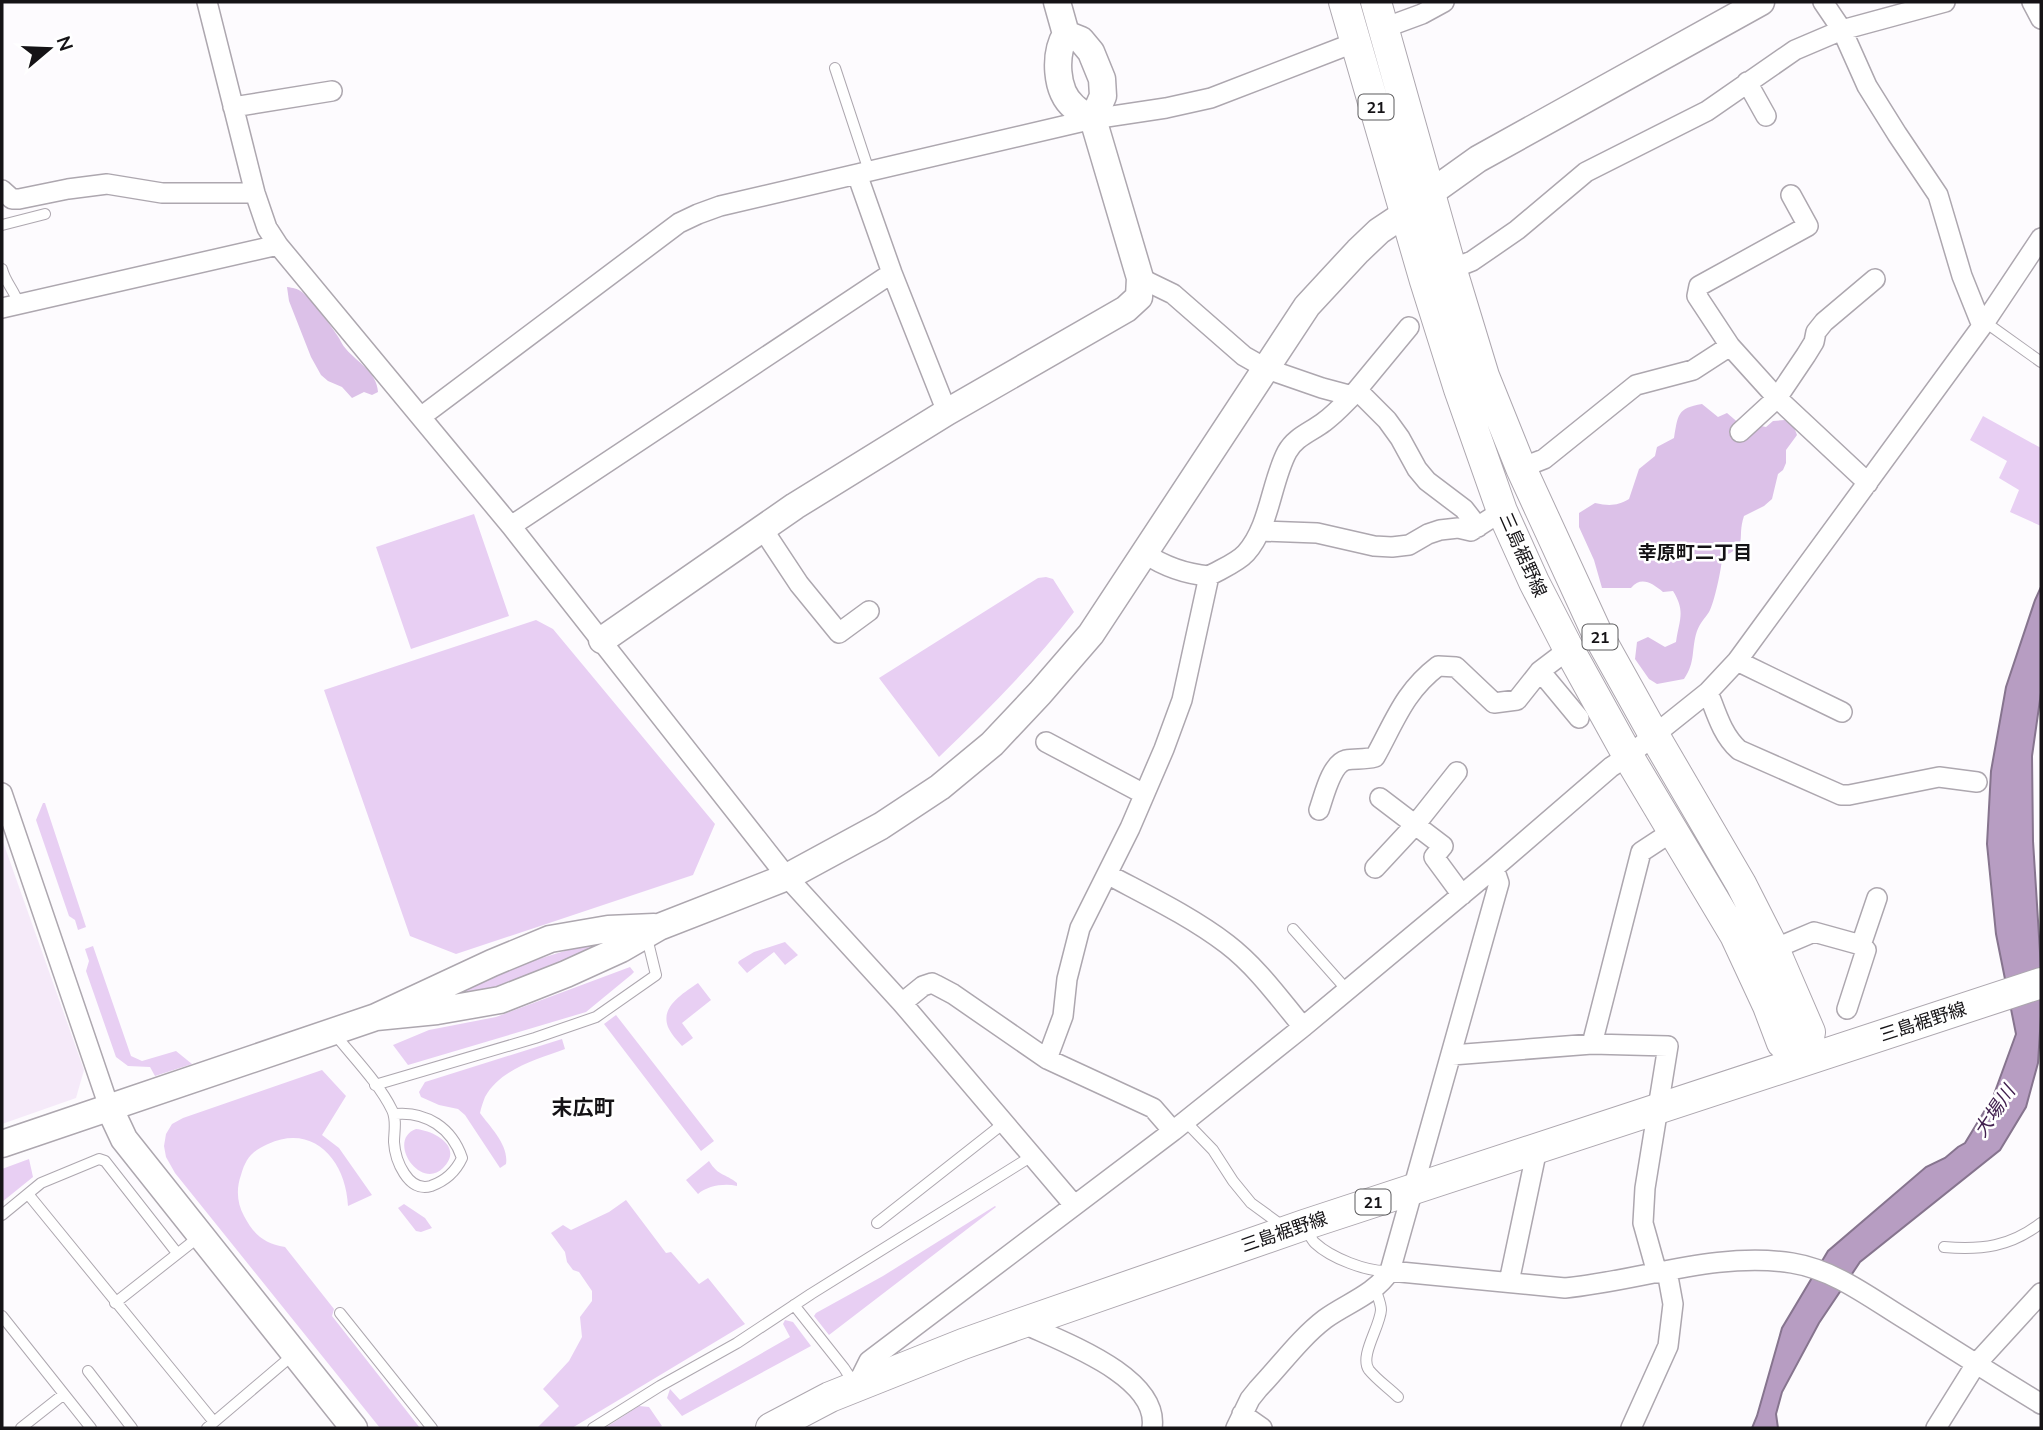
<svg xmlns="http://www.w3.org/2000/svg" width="2043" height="1430" viewBox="0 0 2043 1430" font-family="'Nunito Sans','Noto Sans JP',sans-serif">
<rect width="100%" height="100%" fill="#fdfbfe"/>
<path fill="#f5eaf9" d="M2,839L84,1070L76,1098L2,1124Z"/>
<path fill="#e8cff3" d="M1983,416L2041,448V526L2010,512L2019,490L1999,478L2007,461L1970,440Z
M474,514L509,616L411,649L376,547Z
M1046,577L1053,579L1074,612C1033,665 988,710 939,757L879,678L1038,578Z
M536,620L553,629L715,824L693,875L456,954L410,936L324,690Z
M43,803H45L86,927L78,930L75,920L69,916L36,820Z
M785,942L798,955L785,965L774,952L747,973L738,963L739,961L754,952Z
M584,945L590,946L591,951L527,980L471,995L462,996L460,992L506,969Z
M93,946L131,1056L142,1061L176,1051L192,1064L155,1076L150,1067L128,1066L116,1057L86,971L89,961L85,949Z
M630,967L634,972L631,975L586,1012L408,1065L393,1045L429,1030L496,1017Z
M698,983L711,1000L682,1023L693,1038L682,1046C677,1040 671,1034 668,1027C660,1006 684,993 698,983Z
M616,1015L714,1141L701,1151L604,1024Z
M562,1039L565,1049C538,1059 500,1069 485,1097C483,1102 481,1108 480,1113C490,1127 509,1145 506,1164L500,1168L465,1115L458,1109L439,1105L421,1097L419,1092L425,1082Z
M322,1070L346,1096L322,1135L339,1148L372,1195L348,1206C346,1161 314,1123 268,1144C252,1151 246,1158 241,1175C236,1189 237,1203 244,1216C254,1235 264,1243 285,1247L334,1309L332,1316L420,1428H380L175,1173L166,1157L164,1146L166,1134L172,1124L183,1118Z
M416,1129C435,1131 464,1147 443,1168C420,1191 386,1140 416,1129Z
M29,1159L33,1177L2,1202V1169Z
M709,1161C719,1177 725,1173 737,1183V1186C724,1183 707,1186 698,1194L686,1180Z
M626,1200L666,1253L671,1252L699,1284L708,1278L745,1324L572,1428H537L559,1406L543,1389L569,1361L582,1337L580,1317L592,1301V1291L579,1272L573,1270L567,1262L565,1252L551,1233L563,1225L571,1230L609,1212Z
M404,1204L425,1218L432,1228L421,1232L416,1231L398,1208Z
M995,1206L996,1207L829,1335L814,1316L816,1313L883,1276Z
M785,1320L793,1322L811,1346L682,1416L667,1398L670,1389L680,1400L790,1337L783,1324Z
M639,1406L649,1407L662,1426L659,1428H605Z"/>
<path fill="#dcc1e8" d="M287,287C293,288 297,288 302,292C312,300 330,324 337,335C340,339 342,345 346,349C357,362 377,372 378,392L372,395L364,392L352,398L342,387L328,381L321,375L311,357L289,301Z
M1702,404L1718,417L1727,413L1741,425L1754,431L1761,426L1766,427L1773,421L1785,420L1794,427L1797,435L1786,450V463L1783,470L1778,474L1772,499L1764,506L1744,516C1736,540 1750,545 1722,557C1722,567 1714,604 1709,612C1705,618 1700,623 1697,631C1691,649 1696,662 1684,679L1657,684L1649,679L1635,659L1637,642L1648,637L1665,647L1676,642C1679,620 1686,612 1673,591L1663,592C1652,583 1641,576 1631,588H1602L1594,560L1579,527V513L1595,503C1609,506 1617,506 1629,499L1639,469L1655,456L1657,447L1674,438C1678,415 1677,408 1702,404Z"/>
<path fill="#b79dc2" stroke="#86748e" stroke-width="2" d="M2041,587V693L2032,756L2033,841L2041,968V1016L2038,1063L2026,1107L2000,1150L1860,1262L1819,1323L1782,1392L1776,1414L1778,1428H1752L1757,1416L1782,1328L1828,1251L1926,1167L1945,1158L1958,1147L1965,1143L1993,1097L2016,1034L1996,934L1987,844L1991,771L2006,687L2035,600Z"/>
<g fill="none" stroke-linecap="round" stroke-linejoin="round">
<g stroke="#ada7af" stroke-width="12">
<path id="lane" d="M835,68L869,171
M2,225L45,214
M2,269C5,282 15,291 19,305
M1985,322L2041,362
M1293,929L1347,990
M333,1032C352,1056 379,1083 392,1110C397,1120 394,1132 394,1142C395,1160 408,1193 431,1186C445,1181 456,1171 462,1158C452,1128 426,1111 395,1114
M375,1085L535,1038L596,1017L656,975L647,938
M1185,1121L1213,1150L1233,1181L1251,1203L1284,1227
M28,1194L214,1422
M2,1215L41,1183L99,1159L105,1161L177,1253
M877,1223L1004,1123
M1306,1229C1309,1233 1311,1239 1315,1243C1331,1258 1367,1272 1388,1271
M1944,1247C1982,1250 2010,1247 2041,1223
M1375,1288C1377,1295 1381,1303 1381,1310C1380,1327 1359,1356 1369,1370C1377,1380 1389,1388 1398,1397
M115,1303L200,1236
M794,1305L844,1368L855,1385
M340,1313L432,1428
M2,1316L91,1428
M88,1371L132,1428
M21,1428L64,1394
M207,1428L294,1354
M593,1428L660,1386L737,1343L811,1294L1032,1156"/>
</g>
<g stroke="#ada7af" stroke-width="22">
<path id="street" d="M207,2L255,193L267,228L278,245L511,526L787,877L902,1003L1074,1205
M1823,2L1842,30L1867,86L1897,134L1938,195L1962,276L1982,326
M2032,2L2041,19
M1384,28L1422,14L1444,2
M1747,82L1766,116
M233,107L332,91
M857,174L892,273L947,412
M2,190L12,199H19L68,189L107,184L162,193H255
M1452,269L1472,261L1517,230L1586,172L1707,111L1795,50L1842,30L1945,2
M1140,278L1173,294L1244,356L1267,369L1322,388L1352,396L1409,327
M2,308L278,245
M1730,346L1777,398L1740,432
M1357,390L1387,420L1400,438L1417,469L1427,481L1464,509L1478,527
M422,416L679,223L698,214L720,206L1093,119L1166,108L1211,98L1356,42
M1521,468L1544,459L1636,385L1693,370L1730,346L1697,296L1699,286L1808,226L1791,195
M1868,483L1777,398L1806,355L1814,342L1816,332L1824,322L1875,279
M511,526L892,273
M762,528L799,584L839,633L869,611
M1260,531L1317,533L1374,546L1392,547L1409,545L1428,534L1440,530L1458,528L1471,531L1502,511
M1144,553C1165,567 1185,574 1209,576
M1737,661L1842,712
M1540,671L1579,718
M1708,692C1716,712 1722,735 1739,750L1841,795H1849L1939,777L1977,782
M1046,742L1144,794
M2,793L109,1107
M1380,798L1443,846L1434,857L1462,895
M1319,810C1324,796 1331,764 1346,760C1355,758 1364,760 1375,757C1395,721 1404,692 1438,666L1456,667L1494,703L1517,700L1540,671L1569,649
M1375,868L1415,825L1457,772
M1107,874C1148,896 1190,916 1227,944C1257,967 1279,998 1303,1027
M1774,949L1814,932L1861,945
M902,1003L923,986L932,983L936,985L953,994L1047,1059L1153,1108L1173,1131
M1847,1009L1866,950L1861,945L1877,898
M1592,1044L1641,852L1673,831
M1452,1055L1592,1044L1668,1046L1645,1188L1643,1223L1657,1273
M1047,1059L1063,1016L1067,979L1080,928L1130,828L1164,749L1182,700L1209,576C1221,569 1237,563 1246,553C1270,526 1271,482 1287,452C1295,437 1311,432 1324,422C1335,414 1343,405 1352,396
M1390,1271L1499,883L1494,868
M1509,1282L1537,1149
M1022,1323C1060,1341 1160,1376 1152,1428
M856,1387L869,1361L1173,1131L1303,1027L1494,868L1611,767L1628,756L1708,692L1737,661L1985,322L2041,238
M1242,1414L1262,1428
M1236,1428L1250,1399L1258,1389C1280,1366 1300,1338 1325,1319C1347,1303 1374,1295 1390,1271L1565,1288C1639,1281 1717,1251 1792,1263C1836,1270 1873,1300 1910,1322C1954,1350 1997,1377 2041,1404
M1631,1428L1668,1346L1673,1304L1667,1271
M1936,1428L1976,1364L2041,1293"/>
</g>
<g stroke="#ada7af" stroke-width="29">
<path id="secondary" d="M1057,2L1066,34C1054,54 1055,91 1074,107C1079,112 1087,116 1093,119
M602,640L795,506L947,412L1126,309L1139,297L1140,278L1093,119L1103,96L1102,79L1091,52L1081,40L1066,34
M376,1017L437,1011L500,1000L566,974L621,949L659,927L787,877L881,826L940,787L992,744L1040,693L1091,634L1307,306L1358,251L1379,231L1406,213L1429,194L1478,159L1761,2
M109,1107L124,1139L354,1428
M2,1144L376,1017L492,963L550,939L608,929L654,927"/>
</g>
<g stroke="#ada7af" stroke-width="32">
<path id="primary" d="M1344,2L1425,281L1459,389L1502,511L1534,582L1566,644L1628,756L1735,935L1768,1006L1782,1043L1805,1060L1810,1032L1775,951L1741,884L1654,735L1596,631L1521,468L1484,376L1449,261L1376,2
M771,1428L830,1397L963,1344L1022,1323L1304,1225L2041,983"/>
</g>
<use href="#lane" stroke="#fff" stroke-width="10"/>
<use href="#street" stroke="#fff" stroke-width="19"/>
<use href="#secondary" stroke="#fff" stroke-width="26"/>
<use href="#primary" stroke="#fff" stroke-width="30"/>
</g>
<g text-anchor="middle" stroke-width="5" stroke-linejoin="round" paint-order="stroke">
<g fill="#fff" stroke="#5b5a5c" stroke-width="2">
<rect x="1358.5" y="94.5" width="35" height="25" rx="5"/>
<rect x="1582.5" y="624.5" width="35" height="25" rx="5"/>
<rect x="1355.5" y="1189.5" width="35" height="25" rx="5"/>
</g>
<g font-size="16" font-weight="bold" fill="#151316">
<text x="1376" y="113">21</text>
<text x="1600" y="643">21</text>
<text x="1373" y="1208">21</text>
</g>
<g font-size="18" fill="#151316" stroke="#fff">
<text transform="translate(1523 555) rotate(66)" y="6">三島裾野線</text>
<text transform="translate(1923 1022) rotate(-18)" y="6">三島裾野線</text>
<text transform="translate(1284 1232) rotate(-19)" y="6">三島裾野線</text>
</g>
<g font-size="19" font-weight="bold" fill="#151316" stroke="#fff">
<text x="1695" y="559">幸原町二丁目</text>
</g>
<g font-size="19" font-style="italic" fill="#42204f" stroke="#fff">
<text transform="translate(1994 1111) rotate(-56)" y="7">大場川</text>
</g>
<g font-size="21" font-weight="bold" fill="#151316" stroke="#fff">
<text x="583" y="1115">末広町</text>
</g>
</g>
<rect width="2043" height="1430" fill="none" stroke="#151316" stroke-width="7"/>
<g transform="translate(49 49) rotate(71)" stroke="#ffffff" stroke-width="5" paint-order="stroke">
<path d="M0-5L12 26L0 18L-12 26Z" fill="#151316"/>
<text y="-10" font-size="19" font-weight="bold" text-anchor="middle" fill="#151316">N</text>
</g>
</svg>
